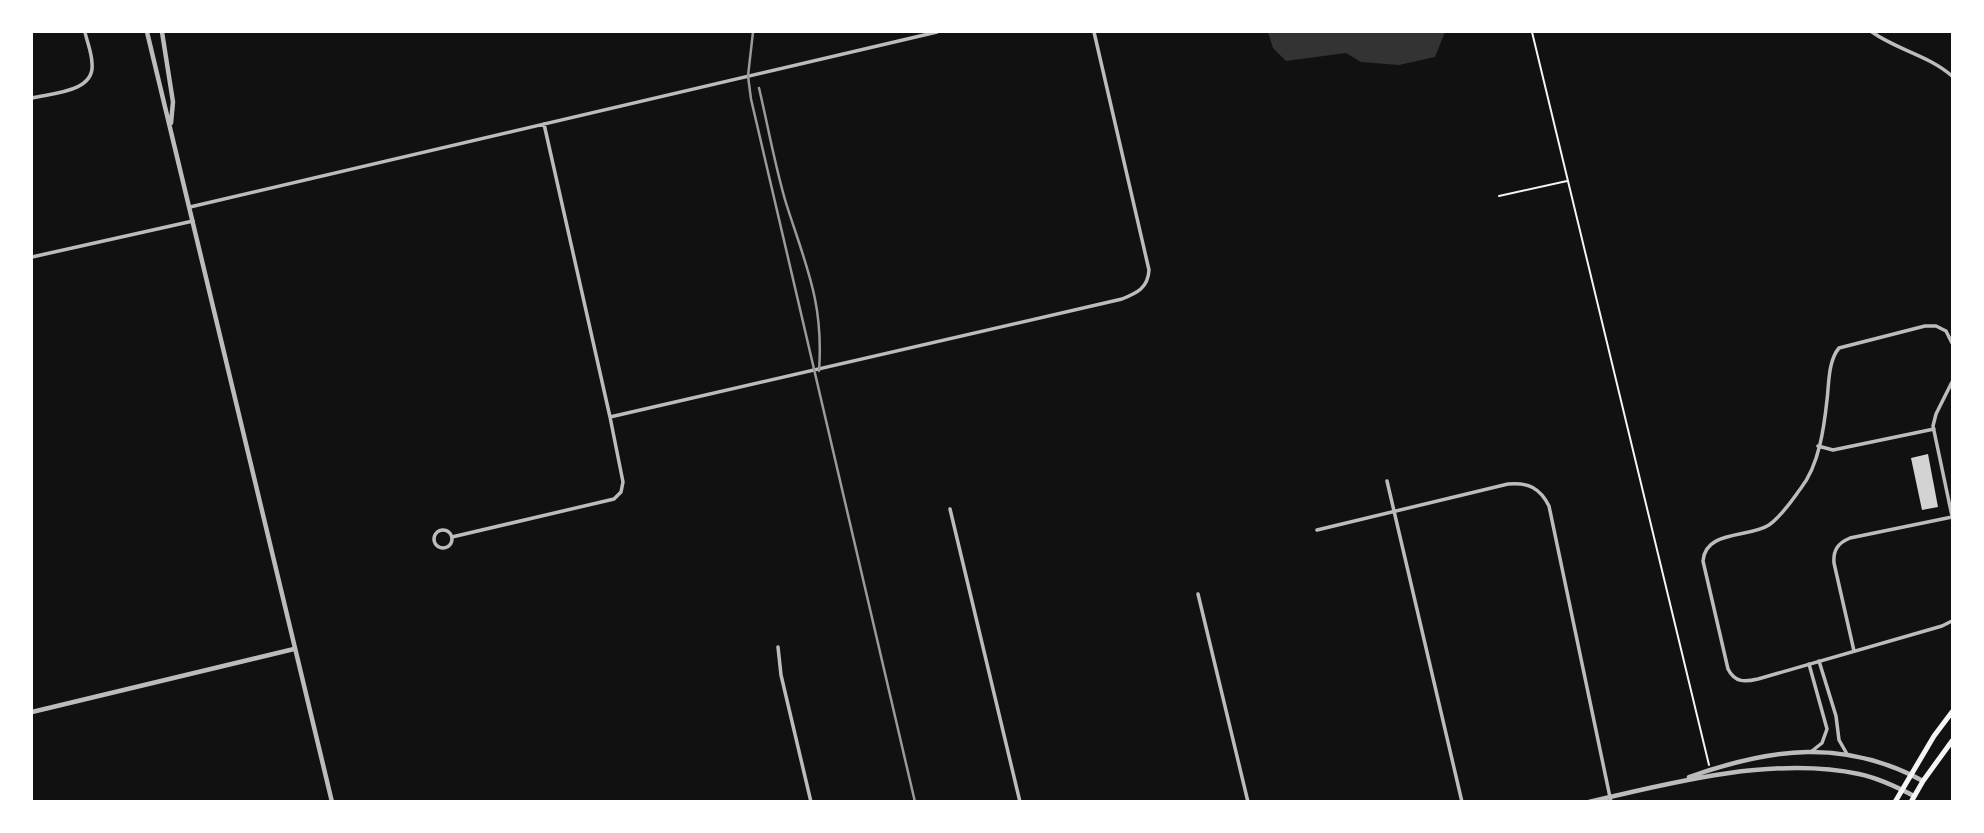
<svg xmlns="http://www.w3.org/2000/svg" width="1984" height="833" viewBox="0 0 1984 833" font-family="'Noto Sans',sans-serif">
<rect width="100%" height="100%" fill="#111"/>
<path fill="#333" d="M1268,32H1445L1435,57L1399,65L1361,62L1346,53L1286,61L1273,48Z"/>
<path fill="#d3d3d3" d="M1928,454L1938,507L1922,510L1911,458Z"/>
<g fill="none" stroke-linecap="round" stroke-linejoin="round">
<path stroke="#f5f5f5" stroke-width="2" d="M1532,32L1709,765
M1499,196L1567,181"/>
<path stroke="#bcbcbc" stroke-width="3.5" d="M1872,32C1897,50 1928,55 1952,76
M32,98C52,93 95,92 92,64C92,53 87,42 85,32
M544,124L610,417L1122,299C1137,293 1148,288 1149,270L1094,32
M190,207L937,32
M32,257L193,221
M1952,343L1946,331L1936,326H1925L1839,348C1828,361 1829,384 1827,400C1824,428 1819,465 1801,488C1792,500 1782,516 1769,525C1749,538 1705,530 1703,561L1728,669C1735,683 1745,682 1758,679L1942,626L1952,621
M1952,382L1936,414L1933,426L1952,516
M1818,446L1833,450L1934,429
M1387,481L1462,802
M950,509L1020,802
M434 539a9 9 0 1 1 18 0a9 9 0 1 1-18 0Z
M1317,530L1508,484C1528,482 1540,488 1549,506L1611,802
M452,537L614,499L621,492L623,482L610,417
M1198,594L1248,802
M778,647L781,675L811,802
M1854,651L1834,563C1833,550 1838,543 1850,538L1952,517
M1819,661L1836,716L1839,740L1847,754
M1809,664L1827,729L1822,743L1812,751"/>
<path stroke="#bcbcbc" stroke-width="4.5" d="M147,32L332,802
M162,32L173,102L171,123
M32,712L294,649
M1689,777C1771,748 1844,738 1923,781
M1589,802C1672,782 1775,756 1859,774C1878,778 1897,787 1914,796"/>
<path stroke="#f5f5f5" stroke-width="5" d="M1895,802L1934,736L1952,712
M1911,802L1923,781L1952,741"/>
<path stroke="#9a9a9a" stroke-width="2.5" d="M753,32L748,76L751,99L915,802
M759,88C768,126 775,166 786,203C806,266 824,303 819,371"/>
</g>
<rect width="1984" height="833" fill="none" stroke="#ffffff" stroke-width="66"/>
</svg>
